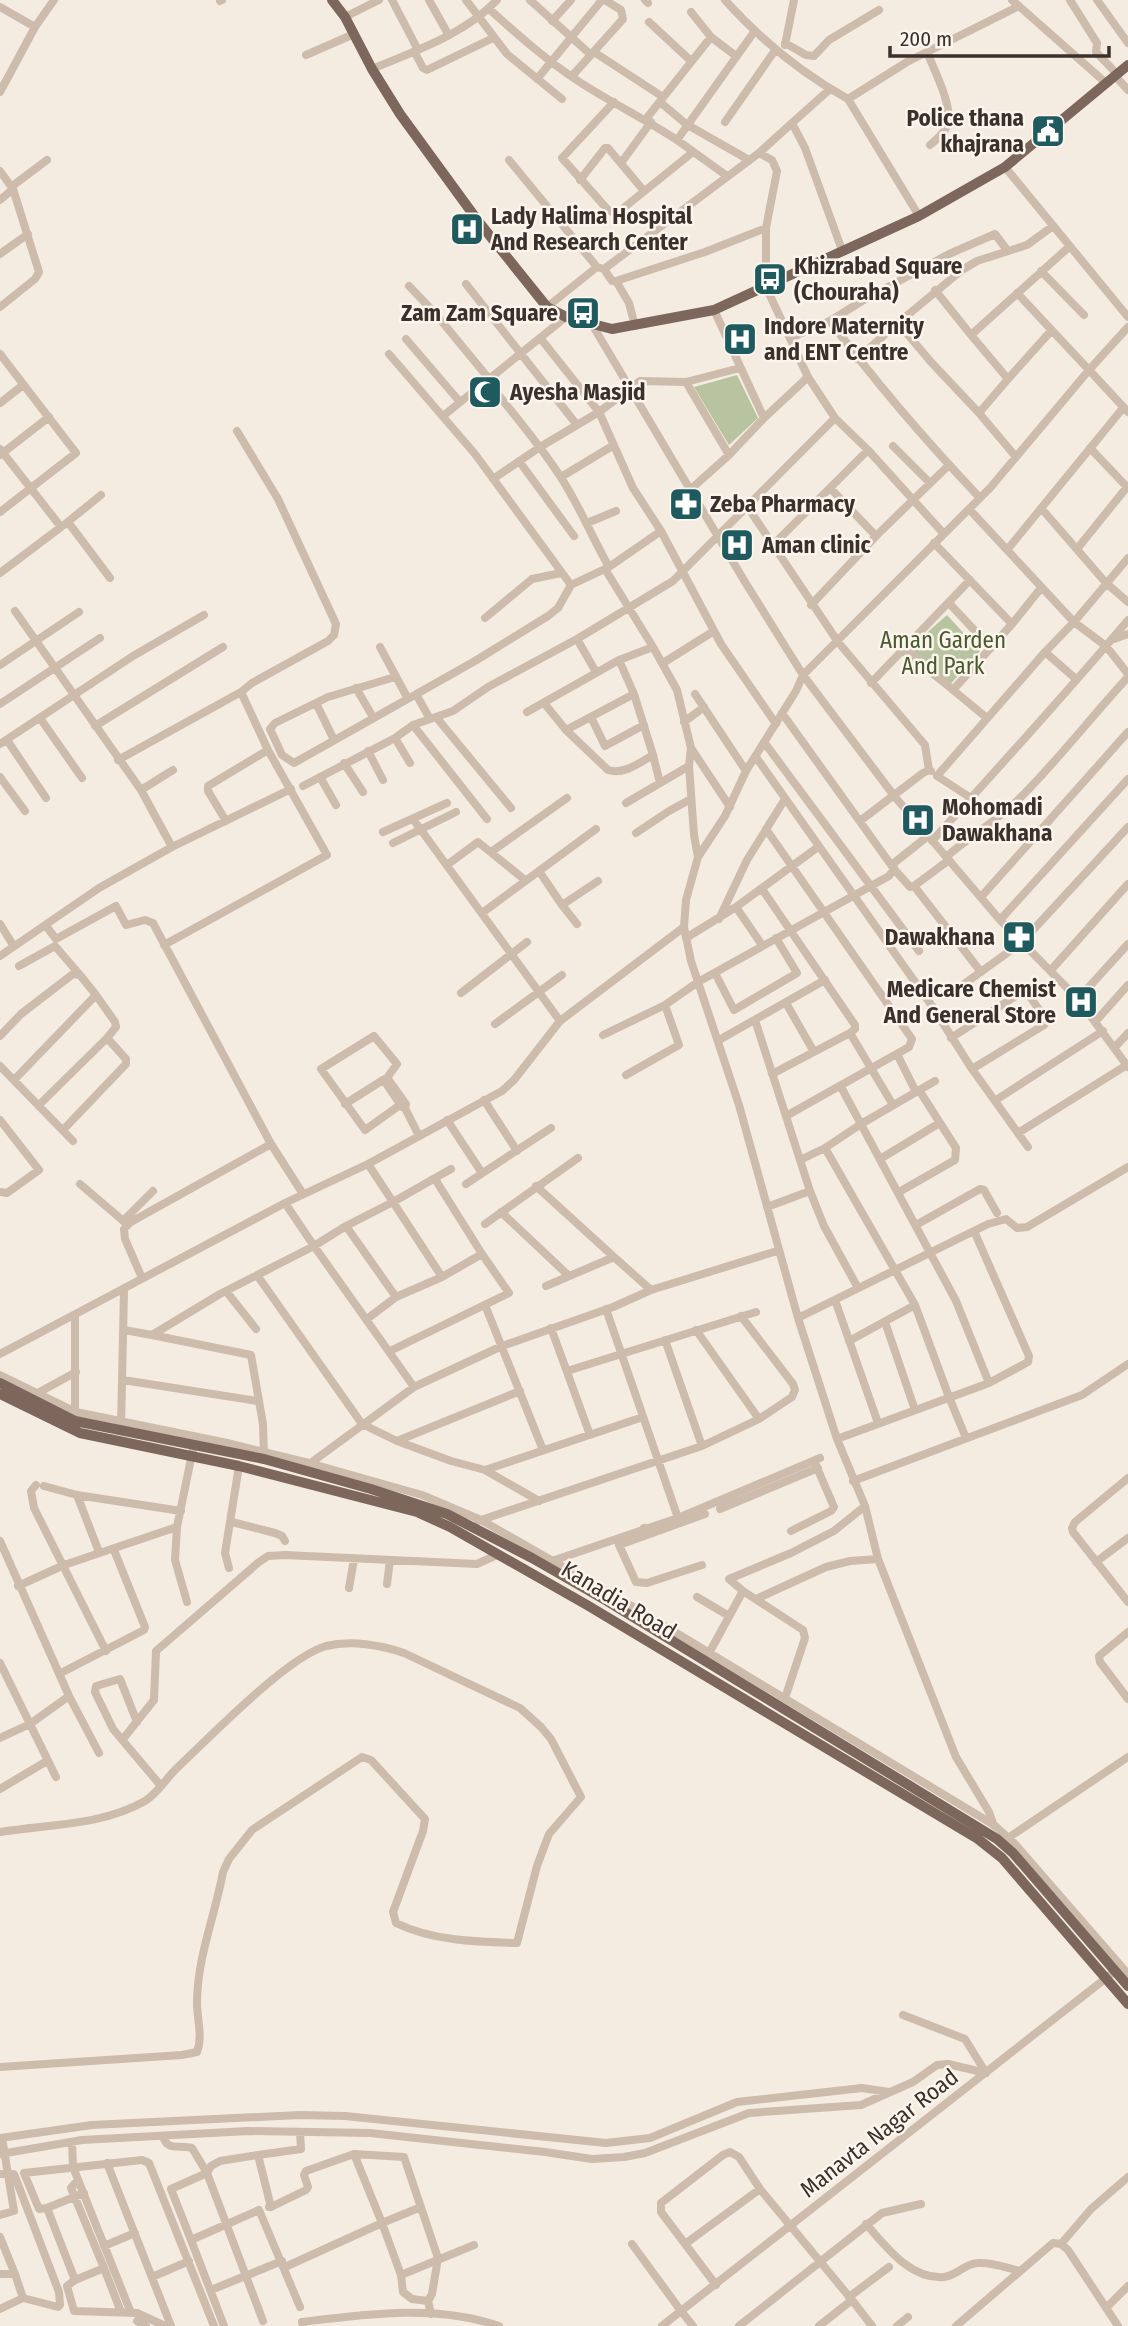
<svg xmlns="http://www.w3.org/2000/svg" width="1128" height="2326" viewBox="0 0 1128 2326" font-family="'Fira Sans Condensed',sans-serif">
<rect width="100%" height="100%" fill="#f4ebe1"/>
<path fill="#b8c4a0" d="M737,375L758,418L729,445L694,387Z
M947,615L980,651L946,689L902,655Z"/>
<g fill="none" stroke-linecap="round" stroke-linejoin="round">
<path stroke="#cdbbac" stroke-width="8" d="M392,0L418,50
M429,0L448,34
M466,0L507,54L562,99
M530,0L590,54
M645,0L648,3
M725,0C760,39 801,73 848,99L919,216
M1012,0L1106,83
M1070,0L1097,43L1096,52L1117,74
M1097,0L1128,43
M220,1L222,0
M0,7L35,27L54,0
M489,9C517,34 546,60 578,81C610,102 645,119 677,140L754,32
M691,12L711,37L736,56
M345,17L379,0
M552,21L571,0
M649,22L691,61
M785,43L806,55L814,56L829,40L879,10
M785,45L794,0
M414,51L423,68L427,70L493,38
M594,52L663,97
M927,52C934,70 952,104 948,123C946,132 937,139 930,145
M306,55L354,34
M372,69C415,51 465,34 497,0
M572,76L623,19L621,10L605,0
M1115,76L1128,90
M537,79L602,0
M830,89L792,123L805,148L842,250
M0,92L35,27
M848,99L907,62L1019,6
M614,102L562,158L608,210L615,213L621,210L693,152
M660,102L686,124L749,160
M646,119L711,37
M725,122L776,49
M677,140L727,176
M759,153L772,160L777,171L766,228V287L808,377L835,418L868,450L944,534
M509,160L597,267
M621,163L651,122
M1005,167L1128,317
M0,171L13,189L0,200
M580,180L605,148H608L644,191
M11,187L47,160
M1053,226L1027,245L977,261L962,270L898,323L931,362L979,413L1008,379L971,335L1070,246
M0,254L28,234
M604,269L612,281H616L629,303L635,326
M1041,271L1084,315
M616,281L705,252L766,228
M466,284L577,425
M409,286L434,312L490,380
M935,290L971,335
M0,307L35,279L39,272L13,189
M547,307L597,267L604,269L759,153L792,123
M830,321C876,383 927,442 980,498
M593,326L745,582L803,675L895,797L1000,920L1078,999L1128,1067
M1128,327L1089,370L1128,412
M790,338L830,321L862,301L949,254L995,234L1007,250
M406,339L460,402
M541,339L599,412L633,488L661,531L721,644L776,724
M0,354L76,453L0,512
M389,354L475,454L571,585
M857,359L898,323
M1008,379L1051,331
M487,381C512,412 538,442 560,476C579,505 592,537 609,567
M686,382L740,368
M0,403L23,385
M979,413L1016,457
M443,416L566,317
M764,418L808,377
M893,446L930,483
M1090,448L1128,488
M0,449L61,527L0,573
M0,455L49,417
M519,461L574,536
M561,477L614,445
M493,479L540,447L599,412L640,381L686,382L729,455L764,418L714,310
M691,489L729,455
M831,489L876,536
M747,506L838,642L925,745L929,770
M1041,508L1106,583L1128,602
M969,509L1074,622L1106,646L1128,674
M68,522L110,578
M587,523L616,511
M64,525L101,495
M934,543L1012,624
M773,545L868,450
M1077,549L1127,487
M1007,550L1123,408
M605,569L653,647L677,690L691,748L689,766L694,835L698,857
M949,603L991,648
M811,605L878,534L949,465
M15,611L141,790L172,847
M485,618L532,579L561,573
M577,639L596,672
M1114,639L1128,634
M380,647L407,697
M904,647L953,690L1012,624L1041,588
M1045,652L1074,622L1128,558
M619,660L653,647
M663,663L714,631
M0,665L79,612
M395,677L328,697L275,723L270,729L282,755L294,763L475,661L548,616L558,608L571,585L609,567L661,531
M871,683L970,580
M356,688L373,717
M953,690L987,718
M416,694L430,719
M695,694L746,771
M316,703L334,740
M544,703L566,730L608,770C624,775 639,763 653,755L634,694
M0,704L100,638
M527,712L619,660L634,694L566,730
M782,713L894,869L910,887L914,886L981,972
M436,717L511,808
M591,717L605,746L644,725
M40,718L82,778
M684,722L704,707
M413,725L487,819
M95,726L223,647
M395,738L410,763
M7,740L46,798
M764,742L919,951
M0,744L133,656L204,615
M691,748L730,807
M368,751L383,780
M653,755L660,783
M756,757L932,1006L972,1069L1028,1147
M118,760L241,692
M344,763L363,792
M0,777L25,811
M320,777L336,805
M303,786L395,738L413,725L453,711L488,687L577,639L673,581L835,418
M141,790L173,770
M971,798L937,776L1045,652L1076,679
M626,803L689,766
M413,819L560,1021
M226,821L208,791V786L268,750
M860,821L923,773L929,770L931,771
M766,829L912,1039L909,1047L786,1116
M383,832L447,803
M636,833L669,811L691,799
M932,841C998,768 1065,695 1128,620
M393,843L456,812
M491,852L567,798
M946,857C970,836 999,820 1021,797C1059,759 1092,716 1128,677
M447,865L478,842L525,880
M539,871L562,905L598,881
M914,886L949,860
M762,889L855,1025V1029L850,1033
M981,897L1128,732
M562,905L577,924
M736,907L762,945
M482,913L596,829
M719,919L747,860L785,799
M1000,920L1128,779
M0,924L13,945
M46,926L56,939L116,906L126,925L145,920L153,923L271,1144L303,1194
M684,927L691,961L739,1105L798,1318L837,1439L865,1506L878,1559L956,1757L989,1812L994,1826
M686,938L736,907L818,847
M164,945L327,855L268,750L241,692L252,683L328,641L334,635L336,624L278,499L237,431
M0,956L99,888L172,847L291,789
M19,966L55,946L80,975
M1051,970L1128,884
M715,973L734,1010L797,973L776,938
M964,984L1021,943L1128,827
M461,993L527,942
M96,995L115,1022L116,1027L107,1038
M1078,999L1128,944
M786,1003L814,1052
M755,1020L810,1191L824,1226L858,1288
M1095,1022L1128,985
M495,1024L562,975
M603,1035L665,1005L698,982L889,876L894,869V863L928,836
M0,1036L21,1014L73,974L80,975L96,995L14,1080
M951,1038L1022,992L1028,994L1045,1018L1046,1022L1044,1025L972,1069
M719,1040L825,980
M1115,1047L1128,1033
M897,1054L916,1092
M0,1066L73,1141
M772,1074L850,1033L893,1105
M626,1075L679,1045L665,1005
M387,1078L397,1064L374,1036L321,1069L365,1130L400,1105
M385,1079H388L406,1104L405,1108L402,1107L385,1082Z
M841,1087L956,1301L989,1383
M484,1100L517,1151
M996,1100L1103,1031
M345,1104L383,1080
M39,1105L107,1038L126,1059V1064L63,1130
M405,1108L419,1136
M0,1120L39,1170L7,1193L0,1192
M447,1120L482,1173
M1018,1133L1127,1065
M825,1148L915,1305L949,1397L966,1438
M880,1159L938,1124
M800,1160L825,1148L861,1124L935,1081
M368,1164L393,1202L451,1169
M435,1179L482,1254
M80,1184L128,1225
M466,1184L551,1128
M536,1186L614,1257
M899,1192L955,1160L956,1148L919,1090
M285,1203L314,1246L346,1226L393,1202L442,1277L482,1254L509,1293L390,1351
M767,1207L810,1191
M501,1212L569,1276
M123,1221L153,1191
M485,1224L578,1158
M916,1225L980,1189L984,1190L997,1213
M346,1226L396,1297
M257,1275L362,1424L397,1441L451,1461L485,1470L539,1501
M142,1278L125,1239L124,1229L129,1223L271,1144
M546,1286L614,1257L651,1290
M226,1291L256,1329
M835,1300L878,1423
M485,1305L543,1450
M606,1309L678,1518
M75,1316V1414
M798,1318L988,1224L1006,1219L1017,1228L1027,1227L1128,1167
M367,1319L396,1297L442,1277
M885,1322L915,1410
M551,1328L590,1435
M124,1330L152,1335
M696,1330L759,1419
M665,1340L702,1446
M849,1341L915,1305
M0,1354L285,1203L368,1164L502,1091L514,1080L560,1021L684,927L686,900L698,857L725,816L746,771L796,691L803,675L990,488L1089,370L1017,293
M567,1371L756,1312
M0,1375L76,1412L227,1443L309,1463L422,1495L481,1520L635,1608L994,1825L1014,1843L1128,1974
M123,1380L258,1401
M36,1394L76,1372
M121,1427L124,1290
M837,1439L989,1383L1028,1362L1029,1356L974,1231
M397,1441L520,1391
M264,1457L263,1424L251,1355L152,1335L220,1294L314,1246L414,1387
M308,1465L414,1387L502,1346L613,1307L651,1290L777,1251
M485,1470L643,1417
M1128,1478L1075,1522L1072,1528L1073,1532L1128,1602
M853,1481L1082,1395L1128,1364
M36,1485L31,1491L34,1508L106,1651
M44,1486L77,1495L181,1511
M77,1495L99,1552
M720,1509L818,1468
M478,1521L702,1446L759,1419L792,1397L795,1390L793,1384L741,1316
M232,1522L275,1533L282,1536L285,1541
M177,1527L175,1560L187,1602
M644,1528L647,1535L619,1545L636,1582L647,1583L702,1565
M791,1531L831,1511L834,1507L815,1463
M647,1535L705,1514
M0,1541L69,1696L99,1753
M549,1562L678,1518L820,1458
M1096,1562L1128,1538
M229,1568L225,1553L239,1466
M387,1584L390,1560
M18,1586L64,1565L177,1527L194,1444
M349,1588L354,1559
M697,1597L729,1616
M756,1599L826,1567L850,1561L878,1559
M1128,1632L1099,1656L1100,1662L1128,1699
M708,1655L743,1591
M0,1663L56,1777
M59,1674L144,1630L145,1627L114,1550
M785,1698L805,1638L803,1630L743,1591L729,1579L791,1553L834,1531L865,1506
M137,1722L120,1679L96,1686L95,1692L113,1729L161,1786
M0,1738L30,1724L69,1696
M123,1739L154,1700L156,1651L259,1562L268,1556L285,1555L477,1564L499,1554
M0,1789L47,1761
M0,1832C49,1824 101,1826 145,1801C158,1793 167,1777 178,1767C210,1737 287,1657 326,1646C351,1640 381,1645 404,1653L520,1708L541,1727L551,1739L581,1797L549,1834L537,1866L517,1943C478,1942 432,1941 396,1923L393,1912L423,1831L425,1819L371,1760L362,1757L252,1830L229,1859L223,1872C215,1916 197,1958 197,2003C197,2019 203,2036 197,2052L182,2055L0,2067
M1008,1838L1128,1757
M903,2015L965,2039L986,2073
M163,2136C167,2152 180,2144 192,2148L207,2173L263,2321
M0,2138L92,2125L300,2115L345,2116L606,2143L650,2138L737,2102L862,2088L889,2092
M72,2142L73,2167L131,2313
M0,2154L82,2140L248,2131L370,2133L545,2152L592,2159L624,2157L645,2153L749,2113L861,2105L913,2082L937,2065L948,2064L986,2073
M354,2154L404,2157L438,2258L432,2294L428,2301
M258,2155L301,2149L300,2132
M107,2163L171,2326
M0,2174H14L59,2292L60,2305L58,2307L23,2298L15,2274H0
M78,2180L71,2188L104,2268
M84,2193L47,2208L39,2209L24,2173L142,2160L149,2163L214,2326
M271,2207L306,2190L308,2187L304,2175L306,2171L354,2154L382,2223L285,2267
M421,2207L382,2223L401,2275L403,2292L412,2299L428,2301L431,2314
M47,2208L75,2280L104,2268L121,2312
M0,2215L14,2211L2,2138
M866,2224C886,2246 910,2280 944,2277C957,2276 965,2263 978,2263C992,2262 1007,2268 1020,2271
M0,2237L15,2274
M191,2240L171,2189L207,2173L211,2166L220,2161L258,2155L271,2207H269
M632,2244L681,2311L662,2326
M685,2244L760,2189
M1061,2244L1091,2209L1128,2177
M104,2246L135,2233
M401,2275L474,2245
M152,2277L189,2261
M75,2280L67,2286L74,2311L137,2313L165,2326
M716,2285L661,2212V2203L723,2155L730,2152L739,2157L760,2189L852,2300L819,2326
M211,2290L282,2261
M849,2297L889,2267
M852,2300L872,2326
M1106,2308L1128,2286
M0,2309L23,2298
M137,2321L146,2326
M224,2326L191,2240L259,2210L300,2307
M303,2326L302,2322C366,2314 437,2304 499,2326
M693,2326L681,2311L1110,1975
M739,2326L882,2213L921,2204
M897,2326L908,2317
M956,2326L1053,2243L1061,2244L1068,2250L1118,2326"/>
<path stroke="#7d675c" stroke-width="10" d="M332,0L345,17L372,69L400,114L478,221L547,307L566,317L612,329L714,310L919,216L1005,167L1128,65
M0,1383L75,1421L264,1459L371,1489L447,1514L532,1558L607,1601L997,1839L1013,1853L1128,1986
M0,1394L80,1433L239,1466L417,1512L450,1527L587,1605L978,1839L1002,1858L1128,2004"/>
</g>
<defs>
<g id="civic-square" transform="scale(1.75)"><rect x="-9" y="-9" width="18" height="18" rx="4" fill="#1f5a5e" stroke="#fbf5ee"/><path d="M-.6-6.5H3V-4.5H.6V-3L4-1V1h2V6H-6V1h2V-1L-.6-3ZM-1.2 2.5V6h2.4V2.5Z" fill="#fff"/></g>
<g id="hospital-square" transform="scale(1.75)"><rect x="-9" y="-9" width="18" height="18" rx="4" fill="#1f5a5e" stroke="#fbf5ee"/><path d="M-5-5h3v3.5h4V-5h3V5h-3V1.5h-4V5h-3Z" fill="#fff"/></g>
<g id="bus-square" transform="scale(1.75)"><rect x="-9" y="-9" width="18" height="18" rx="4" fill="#1f5a5e" stroke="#fbf5ee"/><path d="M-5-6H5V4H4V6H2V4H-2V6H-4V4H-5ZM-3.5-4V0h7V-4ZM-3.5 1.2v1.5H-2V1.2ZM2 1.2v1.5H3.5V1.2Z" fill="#fff"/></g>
<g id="mosque-square" transform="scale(1.75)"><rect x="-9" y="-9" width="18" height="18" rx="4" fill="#1f5a5e" stroke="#fbf5ee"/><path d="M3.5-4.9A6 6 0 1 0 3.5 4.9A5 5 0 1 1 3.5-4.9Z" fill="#fff"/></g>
<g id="pharmacy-square" transform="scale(1.75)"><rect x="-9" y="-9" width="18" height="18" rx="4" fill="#1f5a5e" stroke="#fbf5ee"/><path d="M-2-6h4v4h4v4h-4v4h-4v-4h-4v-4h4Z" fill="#fff"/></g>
</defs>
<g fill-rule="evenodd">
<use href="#civic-square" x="1048" y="131"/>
<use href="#hospital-square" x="467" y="229"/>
<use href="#bus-square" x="770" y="279"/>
<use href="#bus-square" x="583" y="313"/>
<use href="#hospital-square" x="740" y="339"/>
<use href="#mosque-square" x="485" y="392"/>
<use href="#pharmacy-square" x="686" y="504"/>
<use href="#hospital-square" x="737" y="545"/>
<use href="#hospital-square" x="918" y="820"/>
<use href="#pharmacy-square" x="1019" y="937"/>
<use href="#hospital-square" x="1081" y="1002"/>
</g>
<g text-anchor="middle" stroke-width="5" stroke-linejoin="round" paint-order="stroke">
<g font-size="23" font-weight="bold" fill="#3b302b" stroke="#fbf5ee" text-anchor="start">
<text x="1024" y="126" text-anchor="end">Police thana<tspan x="1024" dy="26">khajrana</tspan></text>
<text x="491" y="224">Lady Halima Hospital<tspan x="491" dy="26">And Research Center</tspan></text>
<text x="794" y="274">Khizrabad Square<tspan x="794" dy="26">(Chouraha)</tspan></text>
<text x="558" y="321" text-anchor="end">Zam Zam Square</text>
<text x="764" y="334">Indore Maternity<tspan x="764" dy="26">and ENT Centre</tspan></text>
<text x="510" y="400">Ayesha Masjid</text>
<text x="710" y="512">Zeba Pharmacy</text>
<text x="762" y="553">Aman clinic</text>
<text x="942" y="815">Mohomadi<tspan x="942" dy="26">Dawakhana</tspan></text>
<text x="995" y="945" text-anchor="end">Dawakhana</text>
<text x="1056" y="997" text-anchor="end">Medicare Chemist<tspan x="1056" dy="26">And General Store</tspan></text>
</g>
<g font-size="23" fill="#4a5a2e" stroke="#fbf5ee">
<text x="943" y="648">Aman Garden<tspan x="943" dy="26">And Park</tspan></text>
</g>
<g font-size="23" fill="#3b302b" stroke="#fbf5ee">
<text transform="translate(619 1600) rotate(31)" y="8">Kanadia Road</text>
<text transform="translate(879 2133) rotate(-38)" y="8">Manavta Nagar Road</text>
</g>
</g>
<path d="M890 46v10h219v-10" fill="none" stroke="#3b302b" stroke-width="3.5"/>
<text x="900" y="46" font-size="21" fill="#3b302b" stroke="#fbf5ee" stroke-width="5" paint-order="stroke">200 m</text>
</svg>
